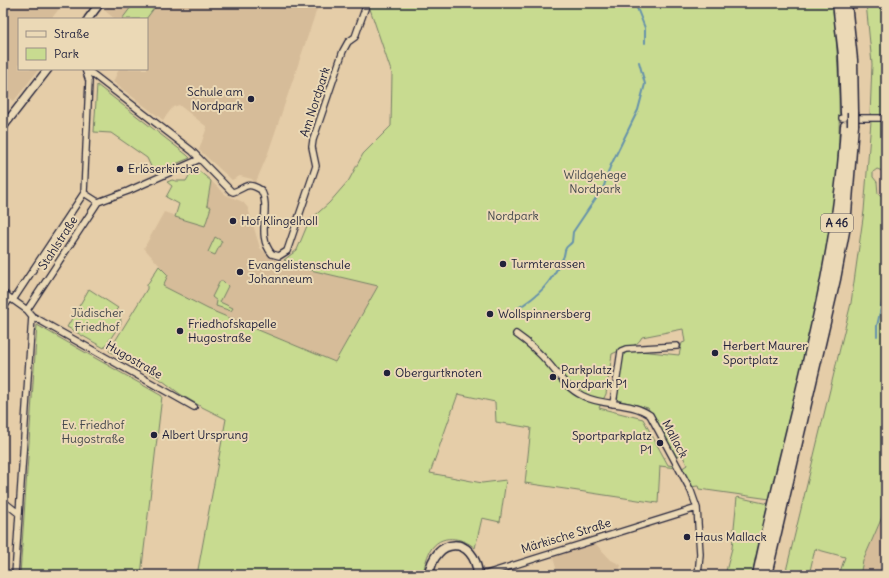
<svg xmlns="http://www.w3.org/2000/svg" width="889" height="578" viewBox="0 0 889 578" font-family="Delius,sans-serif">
<rect width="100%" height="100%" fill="#e5cda8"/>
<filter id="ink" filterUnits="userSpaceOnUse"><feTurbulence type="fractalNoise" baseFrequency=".025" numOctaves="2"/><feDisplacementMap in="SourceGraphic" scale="8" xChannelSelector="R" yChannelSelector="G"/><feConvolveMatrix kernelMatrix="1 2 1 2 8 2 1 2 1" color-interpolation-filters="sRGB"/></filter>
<g filter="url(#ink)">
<path fill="#d6bc99" d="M3,3L63,4L51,19H19V69H39L14,101L3,92Z
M110,3H154L159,7L162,3H319L267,156L255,184L252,179L240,176L232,180L199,150L207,127L179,105L173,107L163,120L113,82L119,69H147V19H115L104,10Z
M211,181L226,195L243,202L248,208L260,248L273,259L281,262L284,260L302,268L378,286L335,362L208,309L163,286L168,275L144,248L164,212L205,226L211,207L207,206Z
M886,508V575H860L863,561Z
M593,541L611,560L621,565L618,575H558L552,554Z"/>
<path fill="#c8db90" stroke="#757e66" d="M134,3H150L155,7L146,19H122Z
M368,3H833C839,64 842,126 836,188C825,293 795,396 770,499L699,489L698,486L690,487L681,469L687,465L682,454L675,458L648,408L617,400L622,355L625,351L630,350L679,355L682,343L685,342L683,329L642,337C636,349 623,348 612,354L606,394L599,408L643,419L668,465L675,466L676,468L660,466L658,503L525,483L531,428L496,422L495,402L458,394L430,473L482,483L506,480L500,522L482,518L475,548C462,537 440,533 430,551C426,558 425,567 422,575H197L226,419L200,406L180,394L163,381L109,351L147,289V285L159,266L168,275L163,286L208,309L335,362L378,286L302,268L284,260L297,250L309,221L329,203L349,180L363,154L391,126L392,74Z
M866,3H886V116H870L872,64Z
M97,85L187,155L190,158L154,173L147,158L111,133L94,132Z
M886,120L885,172L877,169L873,172V177L877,182L878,194L886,197V508L863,561L860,575H839L845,557L815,549L809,575H785L851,303L864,211L871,121Z
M192,171H199L211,181L207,205L211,207L205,226L175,217L179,204L166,197L172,186L167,182L172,180L176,181H186Z
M215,237L222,241L215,255L208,252Z
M220,281H223L228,286L220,302L233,308L231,311L216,306L217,301L212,297Z
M89,289L118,308L116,310L120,313L121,323L104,348L67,327Z
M37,325L162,396L141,575H20Z
M737,497L768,504L752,575H725L732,548Z"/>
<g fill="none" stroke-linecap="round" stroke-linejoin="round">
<path stroke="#6692ab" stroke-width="2" d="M635,3L645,28V43
M515,310C540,295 550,284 563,258C565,255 564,251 566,248C567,246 571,244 572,242L573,232L604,186L610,167L638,110L645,84L639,62
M877,336V326L886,286
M882,406L886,413"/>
<g stroke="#22223b" stroke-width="8">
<path id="minor" d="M86,69L192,151L231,191L233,192C246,188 246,181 261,190C272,208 255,235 272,254L279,256L287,251L316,166L312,147L313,140L343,51L348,42L355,37L366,6
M842,118H886
M84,193L98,202
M98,202L128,191L200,159
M3,293L27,310L32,316L194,407
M13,300L84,193L89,81L85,69
M3,309L10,298
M27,310L98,202
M516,334C529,343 540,353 550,365C560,377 568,389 583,396C604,407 631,401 650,415L691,491L697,508L700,554L698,575
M613,404L621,351L626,349L677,346
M3,501L18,513
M478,574H486L697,508
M15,575L32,316"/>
</g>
<g stroke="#22223b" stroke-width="10">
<path id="tertiary" d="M88,19L100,3
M3,127L48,69"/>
</g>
<g stroke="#22223b" stroke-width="11">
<path id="secondary" d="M429,575C434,536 475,535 478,575"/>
</g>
<g stroke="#22223b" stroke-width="13">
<path id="motorway" d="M838,3L844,55L846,113
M846,3L852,60L853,112
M758,575C789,425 838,279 846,126
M766,575L835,279L845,226L853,125"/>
</g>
<use href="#minor" stroke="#ebd9b6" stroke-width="5.5"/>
<use href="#tertiary" stroke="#ebd9b6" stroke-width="7"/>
<use href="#secondary" stroke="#ebd9b6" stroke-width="8"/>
<use href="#motorway" stroke="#ebd9b6" stroke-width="10"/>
<g stroke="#22223b" stroke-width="13" stroke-linecap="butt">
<path id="motorway-bridge" d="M853,125V112"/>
</g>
<use href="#motorway-bridge" stroke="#ebd9b6" stroke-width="10"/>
</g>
</g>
<g fill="#22223b" stroke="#ebd9b6" stroke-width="1.5">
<circle cx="251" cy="99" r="4"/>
<circle cx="120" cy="169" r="4"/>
<circle cx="233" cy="221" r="4"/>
<circle cx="503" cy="264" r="4"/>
<circle cx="240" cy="272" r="4"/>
<circle cx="490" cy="314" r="4"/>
<circle cx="180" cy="331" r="4"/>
<circle cx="715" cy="353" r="4"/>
<circle cx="387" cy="373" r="4"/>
<circle cx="553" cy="377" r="4"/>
<circle cx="154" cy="435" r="4"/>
<circle cx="660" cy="443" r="4"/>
<circle cx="687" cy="537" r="4"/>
</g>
<g text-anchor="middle" stroke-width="4" stroke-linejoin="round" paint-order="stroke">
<rect fill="#ebd9b6" stroke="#5e5960" stroke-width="1" x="821" y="214" width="32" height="18" rx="3"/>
<g font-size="11" font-weight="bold" fill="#22223b">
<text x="837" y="227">A 46</text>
</g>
<g font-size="12" fill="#22223b" stroke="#ebd9b6" text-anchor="start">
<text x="243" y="96" text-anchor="end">Schule am<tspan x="243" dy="14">Nordpark</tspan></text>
<text x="128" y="173">Erlöserkirche</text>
<text x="241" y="225">Hof Klingelholl</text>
<text x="511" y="268">Turmterassen</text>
<text x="248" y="269">Evangelistenschule<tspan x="248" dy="14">Johanneum</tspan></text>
<text x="498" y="318">Wollspinnersberg</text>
<text x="188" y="328">Friedhofskapelle<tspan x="188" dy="14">Hugostraße</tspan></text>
<text x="723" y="350">Herbert Maurer<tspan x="723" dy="14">Sportplatz</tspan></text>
<text x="561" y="374">Parkplatz<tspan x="561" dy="14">Nordpark P1</tspan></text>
<text x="395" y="377">Obergurtknoten</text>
<text x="162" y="439">Albert Ursprung</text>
<text x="652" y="440" text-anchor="end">Sportparkplatz<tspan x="652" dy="14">P1</tspan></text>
<text x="695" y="541">Haus Mallack</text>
</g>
<g font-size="12" fill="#22223b" stroke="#ebd9b6">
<text transform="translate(315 102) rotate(-72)" y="4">Am Nordpark</text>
<text transform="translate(58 243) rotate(-57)" y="4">Stahlstraße</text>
<text transform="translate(134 360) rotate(30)" y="4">Hugostraße</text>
<text transform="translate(675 439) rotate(62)" y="4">Mallack</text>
<text transform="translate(566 536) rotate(-17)" y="4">Märkische Straße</text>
</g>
<g font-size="12" fill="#43474c" stroke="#ebd9b6">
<text x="595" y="179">Wildgehege<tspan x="595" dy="14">Nordpark</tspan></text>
<text x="513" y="220">Nordpark</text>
<text x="97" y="317">Jüdischer<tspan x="97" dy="14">Friedhof</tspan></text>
<text x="93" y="429">Ev. Friedhof<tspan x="93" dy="14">Hugostraße</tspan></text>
</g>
</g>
<rect width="889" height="578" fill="none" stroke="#ebd9b6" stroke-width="16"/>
<rect x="8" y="8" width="873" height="562" fill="none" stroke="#22223b" stroke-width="1.5" filter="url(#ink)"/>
<rect x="18" y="18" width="130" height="52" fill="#ebd9b6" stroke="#9b9085"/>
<rect x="26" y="31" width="20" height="6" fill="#ebd9b6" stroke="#9b9085"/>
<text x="54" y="38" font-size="12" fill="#22223b">Straße</text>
<rect x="26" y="48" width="20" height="12" fill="#c8db90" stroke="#9b9085"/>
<text x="54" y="58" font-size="12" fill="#22223b">Park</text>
</svg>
